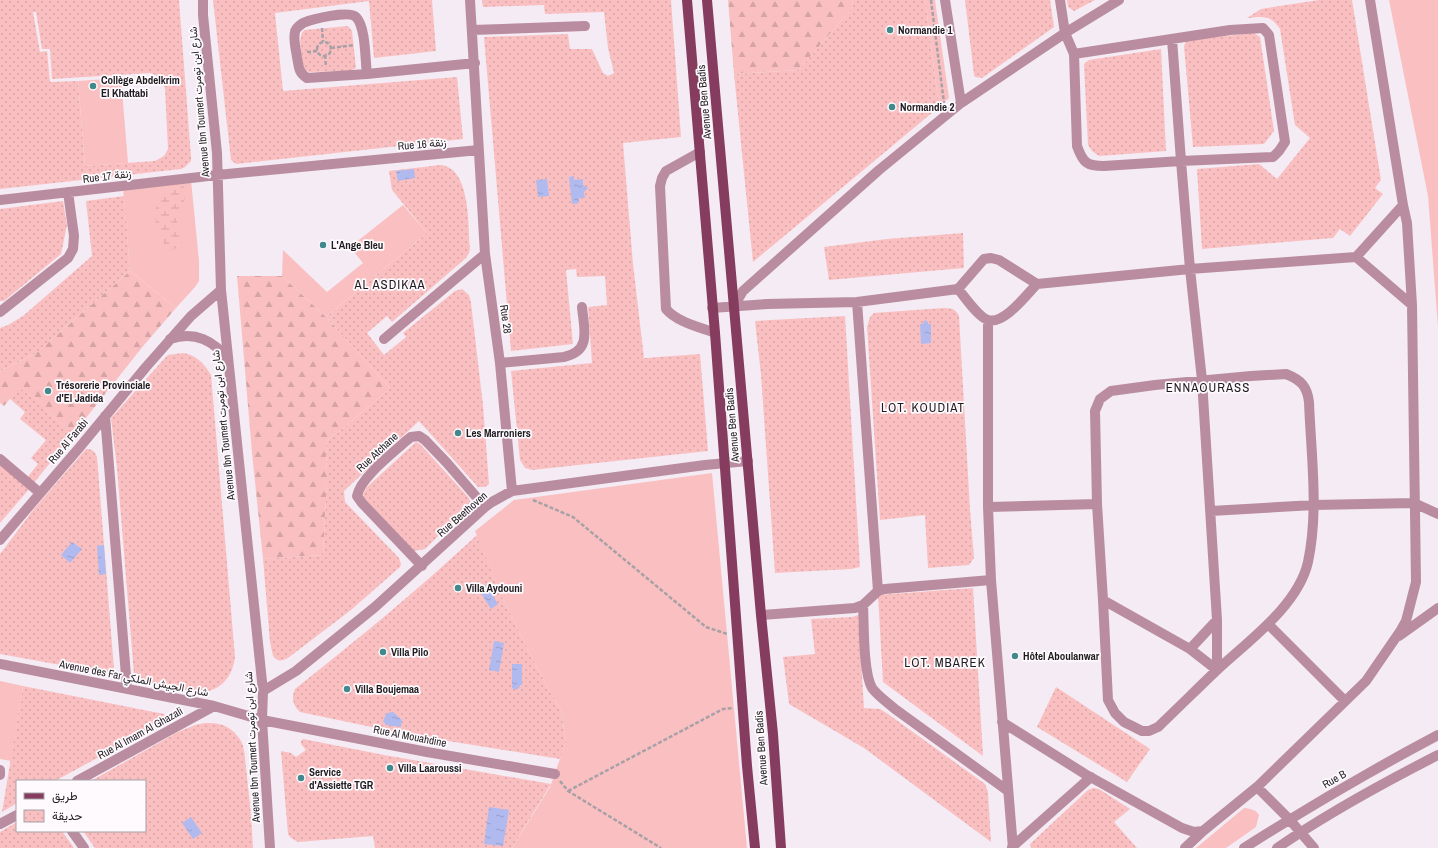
<svg xmlns="http://www.w3.org/2000/svg" width="1438" height="848" viewBox="0 0 1438 848" font-family="'Archivo Narrow',Vazirmatn,sans-serif">
<defs>
<pattern id="forest-firs" width="22" height="20" patternUnits="userSpaceOnUse"><rect width="22" height="20" fill="#fac0c1"/><path d="M5 1l3.5 6h-7zM16 11l3.5 6h-7z" fill="#d6a4a5"/></pattern>
<pattern id="wetland-marsh" width="20" height="14" patternUnits="userSpaceOnUse"><rect width="20" height="14" fill="#fac0c1"/><path d="M1 5h8M5 5V1M11 12h8M15 12V8" fill="none" stroke="#d6a4a5"/></pattern>
<pattern id="park-dots" width="8" height="8" patternUnits="userSpaceOnUse"><rect width="8" height="8" fill="#fac0c1"/><path d="M2 2h.1M6 6h.1" fill="none" stroke="#d6a4a5" stroke-width="1.8" stroke-linecap="round"/></pattern>
<pattern id="water-ripples" width="26" height="14" patternUnits="userSpaceOnUse"><rect width="26" height="14" fill="#b0baef"/><path d="M2 4q2-2 4 0t4 0M15 11q2-2 4 0t4 0" fill="none" stroke="#979fcc"/></pattern>
</defs>
<rect width="100%" height="100%" fill="#f4ebf4"/>
<path fill="#fac0c1" d="M925,0H935L949,98L939,107Z
M1389,0H1438V327L1428,196Z
M121,78L128,163L85,166L78,81Z
M191,180L199,261V281L195,287L176,308L130,271L123,188Z
M403,205L427,233L326,317L282,276L283,250L327,292L363,263L350,247Z
M712,473L747,848H512L550,787L566,742L561,711L535,664L501,595L475,531L514,500Z
M0,681L23,686L11,761L0,759Z
M1244,808C1251,809 1255,809 1259,815L1256,827L1226,848H1196Z"/>
<path fill="url(#forest-firs)" d="M728,0H853L852,8L799,70L734,74Z
M130,271L176,308L144,345L74,433L47,412C43,399 28,395 19,388L4,406L0,403V371L36,353Z
M237,276H282L326,317L390,388L345,427L326,441L327,480L323,555L263,559L252,453Z"/>
<path fill="url(#wetland-marsh)" d="M180,183C193,190 178,215 176,226L181,237L182,243L178,247L173,250L165,246C157,226 147,212 165,194C170,189 173,185 180,183Z"/>
<path fill="url(#park-dots)" fill-rule="evenodd" d="M0,0H179L191,157V161L185,167L181,169L0,189ZM33,12H36L42,49H50L52,79L150,73L158,76L165,88L168,149L164,156L155,161L85,166L78,81L50,82L47,51L40,52Z
M213,0H432L436,51L374,58L369,1L275,13L283,91L457,77L463,139L236,164L231,160Z
M482,0H671L681,137L623,143L633,264L644,358L633,359L700,354L708,451L532,470L525,468L520,460L511,371L592,363L588,307L607,305L605,276L577,277L576,269L566,270L573,344L511,351L484,37L568,34L570,49H592L603,73L608,76L614,73L608,48L604,12L545,14L544,5L483,7Z
M853,0H925L939,107L753,262L734,74L799,70L852,8Z
M965,0H1050L1054,27L982,78L975,77L974,75Z
M1067,0H1095L1074,11L1068,7Z
M1319,0H1352L1381,180L1375,188L1383,194L1350,236L1340,229L1333,238L1202,249L1197,169L1259,164L1277,179L1310,138L1295,125L1280,29C1270,14 1263,17 1247,18L1261,9Z
M348,26L352,31L356,68L350,71L309,72L304,70C303,59 296,39 304,30Z
M1254,33L1260,37L1274,131L1264,144L1193,147L1184,46L1187,40Z
M1161,49L1166,151L1099,156L1092,151L1088,145L1084,64L1089,60Z
M440,165C471,167 468,226 470,248L469,253L466,258L392,322L387,316L367,333L384,355L406,337L403,333L455,291L462,289L469,295L471,303L483,405L489,484L485,487H478L419,421L344,491L345,502L399,558L401,564L400,567L351,610L288,658C281,661 278,662 273,656L270,642L263,559L323,555L327,480L326,441L345,427L390,388L326,317L427,233L392,190L389,171Z
M124,196L130,271L36,353L0,371V328L8,325L23,316L92,256L86,201Z
M63,201L67,225L61,254L4,301H0V209Z
M963,233L964,268L829,280L824,247L887,239Z
M943,308C951,308 955,308 959,316L970,510L974,558L969,565L928,568L925,515L880,520L867,327L870,317L874,313Z
M845,316L860,567L851,569L775,573L761,375L755,321Z
M183,353C196,355 204,363 211,375L235,657C232,679 219,693 196,692L138,680L134,674L117,468L111,418L165,358L168,355Z
M18,387C28,395 43,399 47,412L74,433L33,484L26,479L38,464L31,458L46,440L20,419L25,412L10,399Z
M416,442L420,444L469,498L470,502L466,509L425,549L415,551L411,549L364,498L363,494L367,487Z
M86,449C92,449 95,451 97,457L114,669L113,671L110,674L0,654V554L34,509Z
M0,463L30,488L0,523Z
M477,535L501,595L535,664L561,711L566,742L560,759L405,734L300,712C293,706 291,698 295,689C357,640 419,589 477,535Z
M973,588L983,756L883,682L878,595Z
M858,615L864,708L880,709L888,714L985,784L988,792L991,842L864,748L789,704L783,657L815,654L811,619L852,617Z
M23,686L164,714L166,716L167,718L165,721L55,781H17V803L2,812Z
M1056,687L1150,749L1127,782L1037,727Z
M205,723C221,722 233,727 241,741C245,749 245,759 246,768C249,795 252,821 253,848H95L83,831H145V781H91L178,732L195,725Z
M303,739L384,755L551,784L512,848H375L373,836L298,842L291,838L288,834L281,751L291,753L296,757L306,750L301,744V741Z
M1093,788L1099,789L1130,809L1114,822L1137,848H1031L1030,844L1088,790Z
M17,822V831H62L74,848H0V832Z"/>
<path fill="url(#water-ripples)" d="M414,169L415,178L398,181L396,171Z
M574,176V180L583,179V185L588,188L584,192L585,198H579V203L572,204L569,177Z
M547,179L549,196L538,197L536,180Z
M925,320L928,322V324H931V343L921,344L920,324H923L924,321Z
M72,542L82,549L70,563L61,555Z
M104,545L106,574L99,575L97,546Z
M486,585L498,604L491,609L479,590Z
M494,641L504,643L499,672L489,670Z
M512,664H522V685H520L519,688L516,690L512,688Z
M393,712L402,720L401,727L386,725L383,721L387,713Z
M489,807L509,810L503,846L484,844Z
M191,817L202,833L193,839L182,823Z"/>
<g fill="none" stroke-linecap="round" stroke-linejoin="round">
<path stroke="#a7a0a7" stroke-width="2.5" stroke-dasharray="4 2" stroke-linecap="butt" d="M931,0L944,103
M322,28L323,42
M317 49a7 7 0 1 1 14 0a7 7 0 1 1-14 0Z
M331,48L354,45
M307,52L318,51
M325,55L326,67
M533,500L573,517L706,627L727,634
M560,781L568,791L661,848
M568,791L723,709L733,708"/>
<path stroke="#b98d9f" stroke-width="10" d="M203,0V15L217,153L221,290L263,691L262,720L270,848
M470,0L485,254L500,363L512,491
M945,0L961,103
M1263,28L1269,35L1285,142L1279,151L1273,157L1181,161L1104,166C1087,166 1083,163 1077,146L1074,54L1230,30Z
M472,30L585,26
M1172,39L1181,161L1190,269L1202,380L1217,620V670
M1074,54L1065,33L1119,0
M367,74C365,60 366,27 356,17C349,10 312,19 303,23C300,25 295,29 295,32C293,39 296,50 297,57C299,67 298,72 307,78L367,74L475,63
M700,152L666,171L662,178L660,186L666,309C677,322 699,327 715,333
M0,200L217,175L479,150
M1356,257L1403,205
M958,289C965,297 978,317 988,320C1004,325 1027,294 1037,284
M857,302L878,591
M734,306L743,291L879,170L961,103L1065,33L1060,0
M712,308L767,304L857,302L958,289L984,259L991,258L999,260L1037,284L1190,269L1356,257L1412,305
M0,312L68,258L73,249L74,236L68,192
M988,320V507L991,580L1013,848
M170,339C194,331 215,340 228,361
M384,339L485,254
M500,363L564,357C592,351 584,329 582,307
M1286,374C1301,380 1307,386 1309,402C1311,455 1319,510 1308,562C1298,606 1248,641 1217,670C1197,689 1178,708 1158,727L1149,731H1142L1124,722L1115,713L1108,700L1103,600L1097,504L1095,411L1100,399L1111,391L1155,385L1251,376Z
M105,416L127,688
M0,459L40,493
M988,507L1097,504
M1211,511L1314,505L1414,503L1438,514
M0,540L79,448L146,367L191,316L221,290
M422,566L362,503L357,496C360,478 393,453 406,441L411,437L419,436L425,440L447,463L485,507
M1103,600L1190,649L1217,670
M863,605C864,625 863,672 872,688C878,696 887,702 895,709L1008,791
M761,615L855,608L863,605L878,591L885,589L991,580
M1268,624L1345,701
M1399,636L1438,608
M1190,649L1217,620
M0,664L214,706L262,720L427,752L555,774
M263,691L296,671L375,607L485,507L492,502L512,491L705,465L748,461
M1002,722L1085,774L1182,828L1194,832L1203,831
M0,770V775
M77,781L214,706
M1257,787L1289,819L1314,848
M0,824L17,815
M72,831L84,848
M1012,847L1091,777
M1185,848L1203,831L1257,787L1366,681L1401,630L1406,621L1416,582L1412,305L1407,223L1403,205L1370,0
M1244,848C1307,808 1372,770 1438,735
M1277,848C1328,813 1383,783 1438,755"/>
<path stroke="#853c5e" stroke-width="10" d="M687,0L715,333L747,766L755,848
M707,0L761,615L773,734L781,848"/>
</g>
<g fill="#41898c" stroke="#fefafe" stroke-width="1.5">
<circle cx="890" cy="30" r="4"/>
<circle cx="93" cy="86" r="4"/>
<circle cx="892" cy="107" r="4"/>
<circle cx="323" cy="245" r="4"/>
<circle cx="48" cy="391" r="4"/>
<circle cx="458" cy="433" r="4"/>
<circle cx="458" cy="588" r="4"/>
<circle cx="383" cy="652" r="4"/>
<circle cx="1015" cy="656" r="4"/>
<circle cx="347" cy="689" r="4"/>
<circle cx="390" cy="768" r="4"/>
<circle cx="301" cy="778" r="4"/>
</g>
<g text-anchor="middle" stroke-width="3.5" stroke-linejoin="round" paint-order="stroke">
<g font-size="11" font-weight="bold" fill="#1f1c1f" stroke="#fefafe" text-anchor="start">
<text x="898" y="34">Normandie 1</text>
<text x="101" y="84">Collège Abdelkrim<tspan x="101" dy="13">El Khattabi</tspan></text>
<text x="900" y="111">Normandie 2</text>
<text x="331" y="249">L'Ange Bleu</text>
<text x="56" y="389">Trésorerie Provinciale<tspan x="56" dy="13">d'El Jadida</tspan></text>
<text x="466" y="437">Les Marroniers</text>
<text x="466" y="592">Villa Aydouni</text>
<text x="391" y="656">Villa Pilo</text>
<text x="1023" y="660">Hôtel Aboulanwar</text>
<text x="355" y="693">Villa Boujemaa</text>
<text x="398" y="772">Villa Laaroussi</text>
<text x="309" y="776">Service<tspan x="309" dy="13">d'Assiette TGR</tspan></text>
</g>
<g font-size="11" fill="#1f1c1f" stroke="#fefafe">
<text transform="translate(199 102) rotate(-95)" y="4">Avenue Ibn Toumert شارع ابن تومرت</text>
<text transform="translate(704 102) rotate(-95)" y="4">Avenue Ben Badis</text>
<text transform="translate(422 144) rotate(-5)" y="4">Rue 16 زنقة</text>
<text transform="translate(107 176) rotate(-7)" y="4">Rue 17 زنقة</text>
<text transform="translate(506 319) rotate(82)" y="4">Rue 28</text>
<text transform="translate(223 425) rotate(-96)" y="4">Avenue Ibn Toumert شارع ابن تومرت</text>
<text transform="translate(732 425) rotate(-95)" y="4">Avenue Ben Badis</text>
<text transform="translate(68 441) rotate(-50)" y="4">Rue Al Farabi</text>
<text transform="translate(377 452) rotate(-43)" y="4">Rue Atchane</text>
<text transform="translate(462 514) rotate(-41)" y="4">Rue Beethoven</text>
<text transform="translate(134 678) rotate(11)" y="4">Avenue des Far شارع الجيش الملكي</text>
<text transform="translate(140 733) rotate(-29)" y="4">Rue Al Imam Al Ghazali</text>
<text transform="translate(410 736) rotate(11)" y="4">Rue Al Mouahdine</text>
<text transform="translate(252 747) rotate(-93)" y="4">Avenue Ibn Toumert شارع ابن تومرت</text>
<text transform="translate(761 748) rotate(-94)" y="4">Avenue Ben Badis</text>
<text transform="translate(1334 779) rotate(-30)" y="4">Rue B</text>
</g>
<g font-size="13" letter-spacing="1" fill="#1f1c1f" stroke="#fefafe">
<text x="390" y="289">AL ASDIKAA</text>
<text x="1208" y="392">ENNAOURASS</text>
<text x="923" y="412">LOT. KOUDIAT</text>
<text x="945" y="667">LOT. MBAREK</text>
</g>
</g>
<rect x="16" y="780" width="130" height="52" fill="#fefafe" stroke="#a5a1a5"/>
<rect x="24" y="793" width="20" height="6" fill="#853c5e" stroke="#a5a1a5"/>
<text x="52" y="800" font-size="12" fill="#1f1c1f">طريق</text>
<rect x="24" y="810" width="20" height="12" fill="url(#park-dots)" stroke="#a5a1a5"/>
<text x="52" y="820" font-size="12" fill="#1f1c1f">حديقة</text>
</svg>
